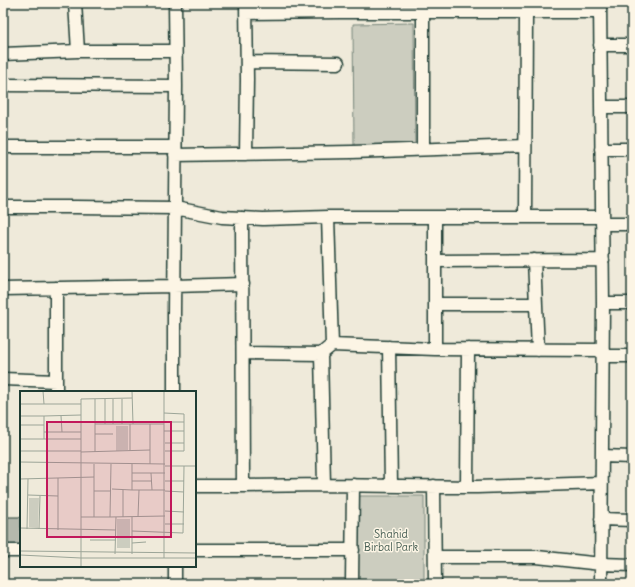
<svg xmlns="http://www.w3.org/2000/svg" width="635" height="587" viewBox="0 0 635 587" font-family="Delius,sans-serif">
<rect width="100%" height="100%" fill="#efeada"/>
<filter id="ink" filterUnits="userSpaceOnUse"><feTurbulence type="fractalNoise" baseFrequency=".025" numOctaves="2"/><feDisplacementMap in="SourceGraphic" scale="8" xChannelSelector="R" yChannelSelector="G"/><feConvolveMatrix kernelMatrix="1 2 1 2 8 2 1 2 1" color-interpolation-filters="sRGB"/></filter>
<g filter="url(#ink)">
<path fill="#cccdbf" stroke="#76857a" d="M414,23L415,146L354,147L353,24Z
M357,496H424V584H358Z"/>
<path fill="#b5b9ad" stroke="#1f3d34" d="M3,517H21V546H3Z"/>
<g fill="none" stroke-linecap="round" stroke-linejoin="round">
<g stroke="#1f3d34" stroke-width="15">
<path id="minor" d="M246,3L247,79L246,154
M600,3L603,303L601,584
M340,12H600
M246,13L340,12V3
M600,45H632
M78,51H175
M3,54L78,51L75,3
M247,62L338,63
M3,85L176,86
M601,107H632
M3,147H175
M423,149V12
M601,149H632
M175,155L352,152L525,146
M3,207H75L175,208L222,217L263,219L328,217H602
M328,217L332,345L321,354L324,485L477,487L602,483
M435,217V349L603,350
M525,217L526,13
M602,224H632
M534,260L538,350
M435,261L603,260
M56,288V392
M3,289L174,286L243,284
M603,303H632
M435,304H536
M332,345L435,349
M389,347L391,486
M243,353L321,354
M603,356H632
M3,379L56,381
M174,392V314L176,86L175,3
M602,456L632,457
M195,486H243L242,218
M243,486L324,485
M434,486L435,584
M467,487L468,349
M601,519L632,520
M195,550H353
M3,551H21
M435,557H537L601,564L632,565
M175,566V584
M352,584L353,485"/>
</g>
<use href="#minor" stroke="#fcf5e5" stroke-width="12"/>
</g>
</g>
<g text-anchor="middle" stroke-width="3" stroke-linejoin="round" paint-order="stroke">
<g font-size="11" fill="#425a50" stroke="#fcf5e5">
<text x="391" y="538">Shahid<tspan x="391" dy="13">Birbal Park</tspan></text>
</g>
</g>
<g transform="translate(20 391)">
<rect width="176" height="176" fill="#efeada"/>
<path d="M96,35H108V59L96,60ZM9,107H19L18,137L9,136ZM97,128H110V157H97Z" fill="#cccdbf"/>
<path fill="none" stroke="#9ca598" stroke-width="1" d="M23,0L24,13M112,0L113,33M144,0V167M75,8V61M0,13H61M144,22L164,23V60H145M0,25H24M144,31H164M75,33H93V8M85,33V8M93,33H144M102,33V8M0,34H24M144,40H164M24,41H42L41,25M42,41H61M75,43H93M0,48H61M24,48V25L61,24M145,52H164M0,60H61M110,60V33M61,61L130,59M0,71L145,73M91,73L90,126L145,125M112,73V99H145M130,73V33M145,75H176M112,82H145M131,82L132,99M38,87V139M0,88L74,86M112,90H132M145,90H164M92,98L112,99M103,99V126M74,100H90M145,100L164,101M8,104L38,105M145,120L164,121M61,126H74V73M74,126H90M112,126V163M118,126L119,99M145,133H164M0,137L96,139M7,138L8,88M19,138L20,105M112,140L163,142L164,75M70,149H96M112,152L126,151M0,160L176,162M95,163L96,126M0,164L61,167H176M61,176V8L112,7"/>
<path fill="#c2185b" fill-opacity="0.15" stroke="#c2185b" stroke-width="2" d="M27,31H151V146H27Z"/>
<rect width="176" height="176" fill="none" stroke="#1f3d34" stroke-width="2"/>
</g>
<rect width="635" height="587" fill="none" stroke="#fcf5e5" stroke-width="16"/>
<rect x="8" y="8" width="619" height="571" fill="none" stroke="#1f3d34" stroke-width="1.5" filter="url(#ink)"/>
</svg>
